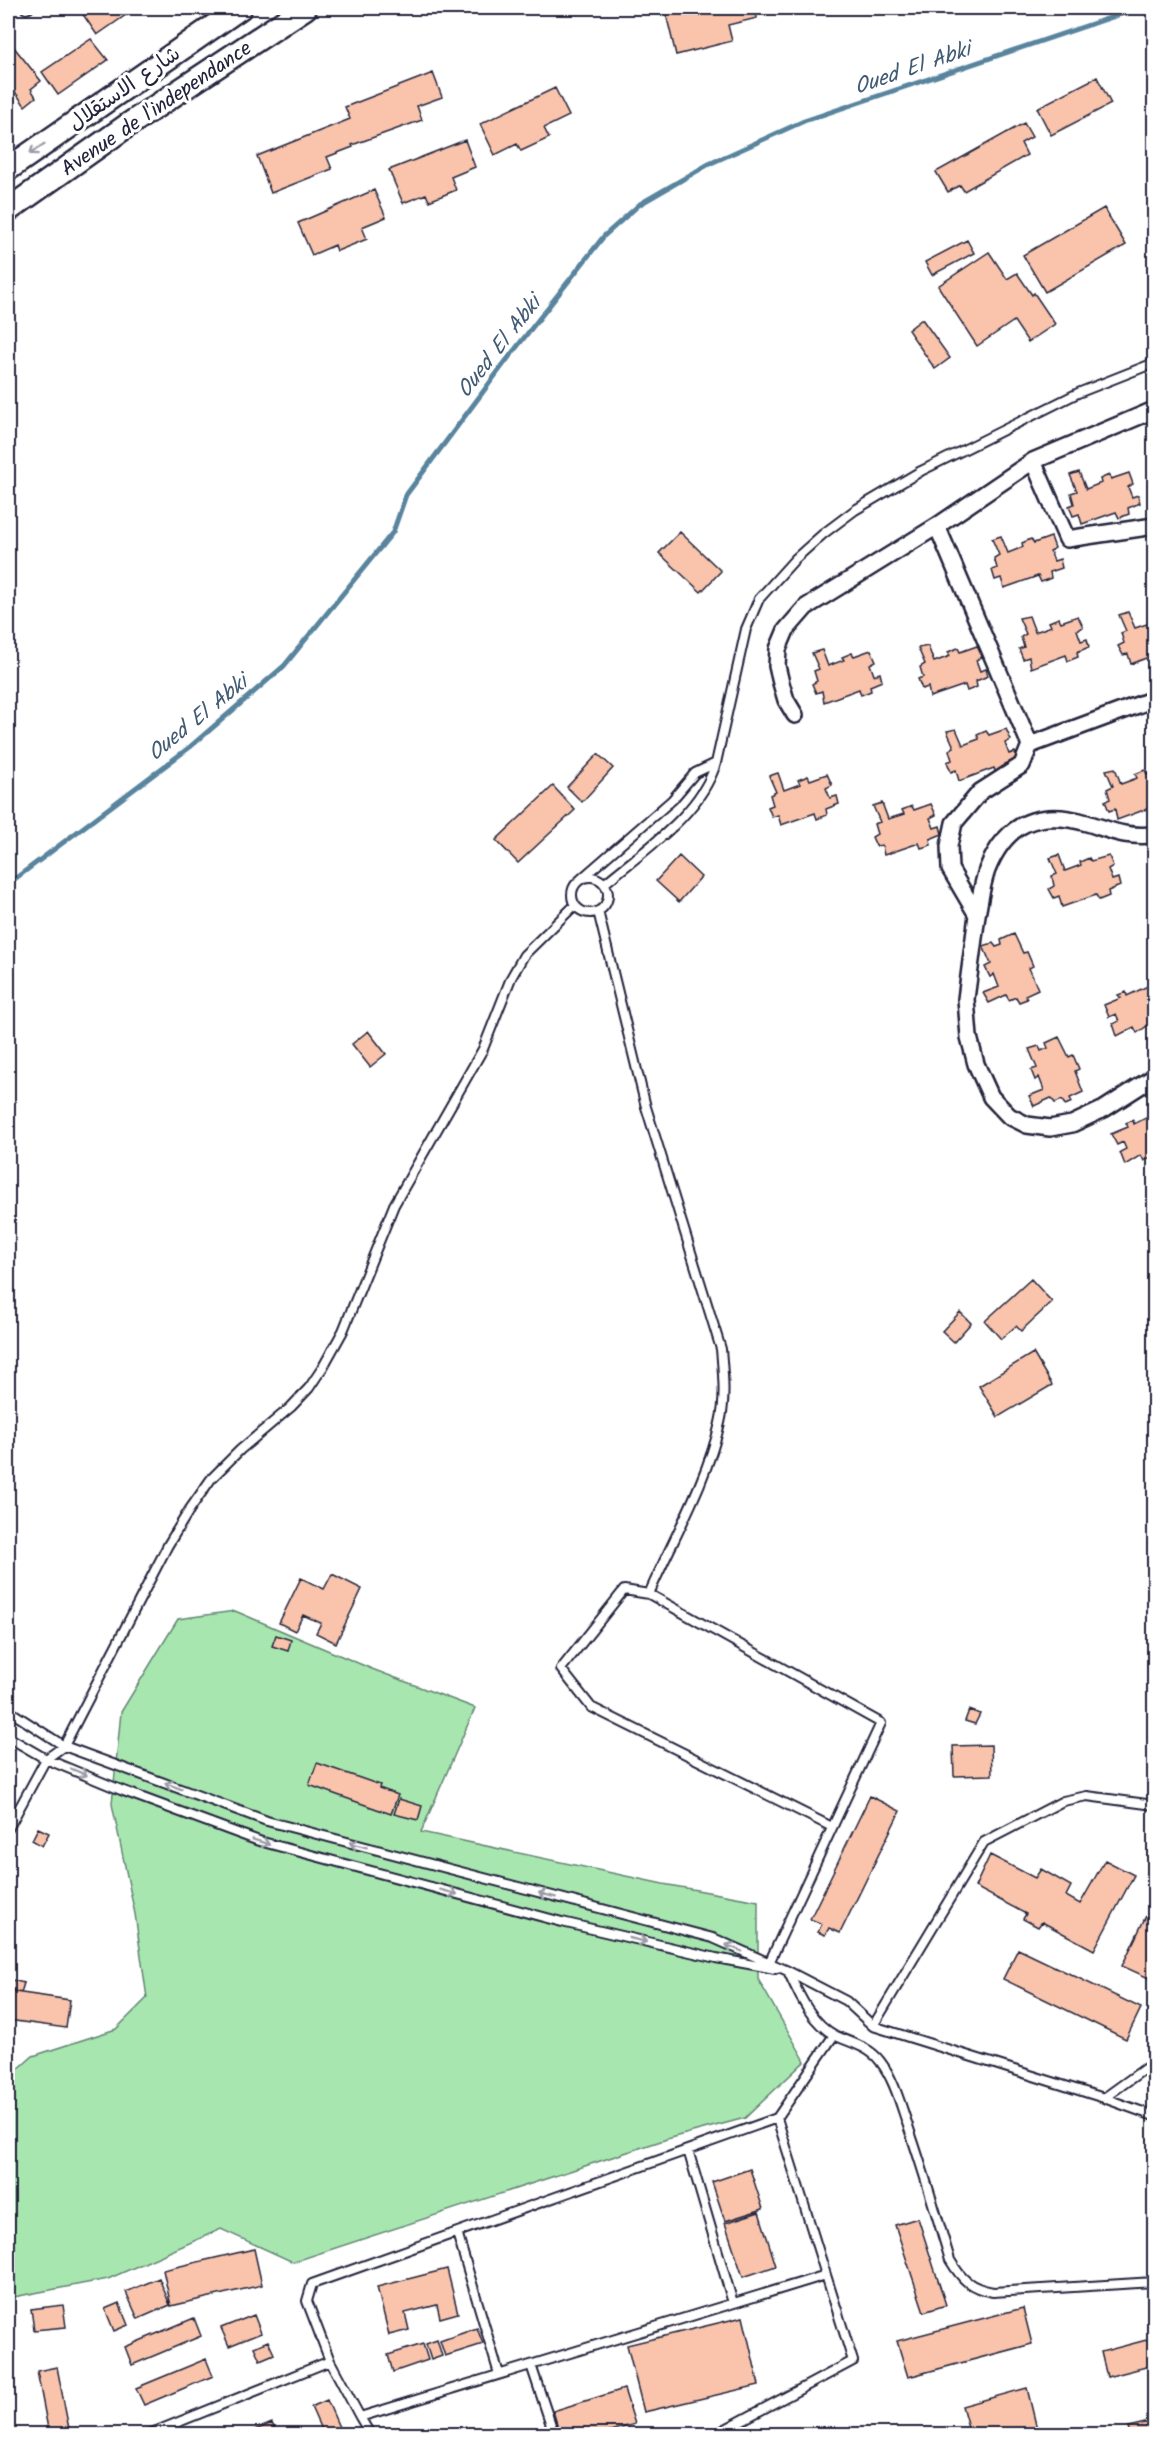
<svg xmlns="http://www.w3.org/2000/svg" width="1162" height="2442" viewBox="0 0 1162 2442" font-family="Kalam,'Playpen Sans Arabic',sans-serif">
<rect width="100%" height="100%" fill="#fff"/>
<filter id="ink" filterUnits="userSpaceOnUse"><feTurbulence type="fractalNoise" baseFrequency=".0167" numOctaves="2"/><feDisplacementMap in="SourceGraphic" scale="12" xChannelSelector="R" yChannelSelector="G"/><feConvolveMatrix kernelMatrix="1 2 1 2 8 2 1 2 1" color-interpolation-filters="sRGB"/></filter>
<g filter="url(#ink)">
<path fill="#a7e7af" stroke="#648475" stroke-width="1.5" d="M235,1611L372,1669L475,1708L421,1832L663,1884L758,1901V1979L805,2061L745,2118L670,2138L293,2262L221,2229L108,2279L8,2298V2078L33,2056L116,2029L147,1998L135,1914L112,1804L121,1712L178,1619Z"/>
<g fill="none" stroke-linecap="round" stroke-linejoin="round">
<path stroke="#59849d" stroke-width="5" d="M8,884L190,747L284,666L393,532L406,495L509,357L604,236L640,204L709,164L804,121L1139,8"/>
</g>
<path fill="#f9c4ab" stroke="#22223b" stroke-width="1.5" d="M89,8H136L97,35L82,13Z
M693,8H755L757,18L728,25L732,41L676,55L666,14Z
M91,39L108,60L58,95L42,72Z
M9,41L41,81L31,89L36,97L25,106L8,82Z
M433,73L442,97L417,106L422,120L352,145L353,147L327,157L332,169L271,193L257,156L350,119L345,107Z
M1097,77L1111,104L1051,135L1037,108Z
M555,88L569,116L544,128L549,138L521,151L517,144L495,155L480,124Z
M1024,123L1032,137L1021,143L1027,155L964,191L960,185L948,192L936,172Z
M465,140L475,167L451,177L456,190L429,201L426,194L403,203L389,170Z
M374,190L386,217L362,227L367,239L337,251L335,245L312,255L298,223Z
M1104,208L1126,245L1045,292L1023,255Z
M967,240L974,253L932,275L925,262Z
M989,252L1007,279L1017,273L1032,295L1034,293L1055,324L1028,342L1014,321L977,346L938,286Z
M922,319L950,358L935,369L908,330Z
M1079,472L1086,489L1101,483L1100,479L1109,475L1111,479L1129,473L1133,484L1128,487L1132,497L1138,495L1140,503L1128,508L1129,514L1119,518L1116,512L1082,524L1079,514L1073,516L1069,506L1074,504L1071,493L1077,491L1070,475Z
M680,532L721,571L701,592L659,553Z
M1001,536L1008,553L1023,547L1022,543L1031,539L1034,543L1051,537L1055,548L1050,551L1054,561L1060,559L1062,568L1050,572L1051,578L1041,582L1038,576L1004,588L1001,578L995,580L992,570L997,568L994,558L999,555L992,539Z
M1128,612L1135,628L1150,623L1149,619L1154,616V655L1131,664L1128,654L1123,655L1118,646L1124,643L1121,633L1126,631L1119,615Z
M1029,616L1035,632L1051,626L1049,622L1059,618L1061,622L1078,616L1083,627L1077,630L1081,641L1087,639L1089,647L1077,652L1078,657L1068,661L1066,655L1031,668L1029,657L1023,659L1019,649L1024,647L1021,637L1026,634L1019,618Z
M928,646L934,662L950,656L948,652L958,648L960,652L977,646L982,657L976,660L980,671L986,669L988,676L976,681L977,687L967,691L965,685L930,697L928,687L922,689L918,679L923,677L920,667L925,664L918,648Z
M822,650L828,666L844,660L842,657L852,653L854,656L871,650L876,661L870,664L874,675L880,673L882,681L870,686L871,691L861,695L859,689L824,702L822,691L816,693L812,684L817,681L814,671L819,669L812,653Z
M956,729L963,745L979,739L977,735L986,731L989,735L1006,729L1011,740L1005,743L1009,754L1015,752L1017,759L1005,764L1006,770L996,774L994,768L959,781L956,770L951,772L947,762L952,760L949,750L954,747L947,731Z
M598,754L613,768L582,802L567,787Z
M1115,768L1121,784L1137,778L1135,774L1145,770L1147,774L1154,772V813L1152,807L1117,820L1115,809L1109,811L1105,801L1110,799L1107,789L1113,786L1106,770Z
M778,773L784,790L800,784L798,780L808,776L810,780L827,774L832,785L826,788L830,798L837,796L839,804L826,809L827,815L817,819L815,813L781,825L778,815L772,817L768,807L773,805L770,795L776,792L769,776Z
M553,786L575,810L518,863L496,840Z
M882,803L888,819L904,814L902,810L912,806L914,810L931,804L936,815L930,818L934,828L940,826L942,834L930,839L931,845L921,848L919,843L884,855L882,845L876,846L872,837L877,834L874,824L880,822L873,806Z
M1059,855L1065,871L1081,865L1080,862L1089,858L1091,861L1109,856L1113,866L1108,869L1112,880L1118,878L1120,886L1108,891L1109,896L1099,900L1096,895L1062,907L1059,896L1054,898L1049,889L1054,886L1052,876L1057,874L1050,858Z
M679,856L701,877L679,902L656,881Z
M1014,934L1023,953L1027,952L1033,966L1029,968L1038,989L1025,995L1027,999L1019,1002L1016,997L1009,1000L1006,995L989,1003L983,993L999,987L994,974L990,977L985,967L991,964L983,946L993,943L996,947L1002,945L1001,940Z
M1154,983V1021L1137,1033L1134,1027L1117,1036L1113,1024L1119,1021L1116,1014L1109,1017L1104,1005L1121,998L1118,995L1126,992L1127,996Z
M368,1031L386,1054L370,1067L352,1044Z
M1059,1037L1069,1057L1073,1055L1079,1069L1075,1071L1083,1092L1070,1098L1072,1102L1065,1105L1062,1100L1055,1103L1051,1098L1034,1106L1029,1096L1044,1090L1039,1077L1035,1080L1031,1070L1037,1068L1029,1049L1039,1046L1041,1051L1048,1048L1046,1043Z
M1154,1114L1153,1156L1144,1161L1141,1155L1125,1165L1120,1152L1126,1149L1123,1142L1117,1145L1111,1134L1128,1127L1126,1123L1133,1120L1134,1124Z
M1031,1279L1052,1302L1021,1331L1016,1326L1001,1339L985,1321Z
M960,1312L971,1323L954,1342L942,1331Z
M1033,1353L1052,1385L998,1417L979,1386Z
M332,1574L362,1589L336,1643L316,1633L321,1623L303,1615L295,1631L279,1623L301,1578L324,1589Z
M276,1635L291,1640L288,1651L272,1646Z
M969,1710L980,1714L975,1724L965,1721Z
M991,1745L992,1775L954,1776L953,1746Z
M317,1763L380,1785L379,1788L398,1795L391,1814L309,1785Z
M870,1796L900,1811L840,1933L829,1928L825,1935L818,1932L822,1924L810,1919Z
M399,1799L422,1806L418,1820L394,1814Z
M38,1828L49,1833L42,1846L32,1840Z
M990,1855L1035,1878L1041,1869L1071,1886L1066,1896L1080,1904L1105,1860L1134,1875L1094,1950L1042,1922L1038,1927L1023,1919L1026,1914L975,1887Z
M1154,1899V1977L1153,1980L1122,1966Z
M1018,1949L1141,2008L1126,2039L1003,1979Z
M8,1979L24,1983L21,1993L8,1989Z
M8,1991L70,2000L66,2028L8,2020Z
M750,2169L763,2209L725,2221L712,2182Z
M759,2212L776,2266L743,2277L725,2223Z
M918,2218L946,2305L924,2312L895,2225Z
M254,2249L262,2285L171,2306L163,2270Z
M447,2269L458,2313L440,2318L437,2305L405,2313L409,2330L389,2335L377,2287Z
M159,2278L170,2305L138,2319L126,2292Z
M119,2303L128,2325L114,2331L105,2309Z
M63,2305L66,2327L34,2330L31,2309Z
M1023,2308L1032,2344L908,2377L897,2341Z
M254,2315L261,2333L229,2346L221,2328Z
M743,2317L759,2385L644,2412L627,2345Z
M194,2318L201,2336L132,2365L125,2347Z
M477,2328L483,2344L445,2356L440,2341Z
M1154,2338V2365L1107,2377L1101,2352Z
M437,2340L442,2356L431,2360L426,2344Z
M268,2341L274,2354L260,2360L254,2347Z
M423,2344L428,2360L393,2372L388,2355Z
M206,2359L213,2376L144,2405L136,2388Z
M57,2367L70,2434H49L37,2371Z
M1027,2388L1037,2429L1017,2434H970L962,2406Z
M624,2389L635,2424L601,2434H560L553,2411Z
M327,2400L342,2434H323L311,2407Z
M1154,2421V2434H1130L1128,2427Z
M272,2423L277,2434H257L255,2430Z"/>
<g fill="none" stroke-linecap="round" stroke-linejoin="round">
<g stroke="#22223b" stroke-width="12">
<path id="lane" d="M26,9L29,8
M572 895a18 18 0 1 1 36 0a18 18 0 1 1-36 0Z
M581,879L672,800L695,773L716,763L746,629L759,599L795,559L823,534L855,510L921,471L1078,393L1154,363
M604,884C644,850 700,815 716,763
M598,911L646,1107L721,1349C723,1373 726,1399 720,1423C707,1481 673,1539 649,1594
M8,1710L64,1746L267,1821L713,1938L788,1971L846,2001L873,2026L1104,2098L1154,2116
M8,1737L46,1759L121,1790L259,1841L562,1922L716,1958L775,1969
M8,1829L46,1759L64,1746L168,1545L190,1509L211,1479L240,1450L291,1407L309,1388L323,1367L343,1331L394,1205L483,1049L511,978L524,955L575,905
M769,1963L881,1723L649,1594L624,1590L561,1669L591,1707L832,1827
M788,1971C799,1995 811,2023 836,2036C852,2043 869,2047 880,2061C893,2078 899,2099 906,2120C922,2166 936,2213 950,2260C962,2280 970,2288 993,2292L1154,2282
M1154,2007V2011
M873,2026L984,1842L1063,1801L1087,1796L1154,1805
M1104,2098L1154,2062
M688,2150L733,2303
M457,2233L499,2374
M330,2361L360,2417L826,2275L777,2118
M531,2365L554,2434
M360,2417L370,2434
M149,2434L330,2361L307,2301L312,2284L777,2118L834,2035
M716,2434L853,2361L826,2275"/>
</g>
<g stroke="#22223b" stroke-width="20">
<path id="street" d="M1033,461L1067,539L1154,526
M937,526L1030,745L1154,699
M795,715L786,700L781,683L777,666L778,649L786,630L806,607L937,526L1033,461L1154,410
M1030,745L1022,765L980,792L954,823L949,846L950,869L977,915L966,999L969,1037L976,1064L991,1097L1009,1116L1027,1125L1050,1128L1072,1124L1104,1109L1154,1077
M977,915C980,900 982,884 987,870C1006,822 1039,809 1087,823C1116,832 1123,837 1154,835"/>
</g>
<g stroke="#22223b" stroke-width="27">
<path id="primary" d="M8,169L240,8
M8,210L128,125L305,8"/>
</g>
<use href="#lane" stroke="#fff" stroke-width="8"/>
<use href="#street" stroke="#fff" stroke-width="15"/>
<use href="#primary" stroke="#fff" stroke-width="22"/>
</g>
<defs><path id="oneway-shaft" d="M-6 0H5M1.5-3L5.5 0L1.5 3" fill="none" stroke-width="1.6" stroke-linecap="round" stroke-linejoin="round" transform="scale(1.5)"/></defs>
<g stroke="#9c9ca7">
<use href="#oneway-shaft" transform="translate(37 149) rotate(145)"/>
<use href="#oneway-shaft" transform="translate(79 1772) rotate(23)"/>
<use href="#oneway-shaft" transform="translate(173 1786) rotate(-160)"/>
<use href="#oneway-shaft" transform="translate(261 1842) rotate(17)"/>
<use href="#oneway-shaft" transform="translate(358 1845) rotate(-165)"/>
<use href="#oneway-shaft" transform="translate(449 1892) rotate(15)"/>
<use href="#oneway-shaft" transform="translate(547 1895) rotate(-165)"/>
<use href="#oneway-shaft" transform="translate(638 1940) rotate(13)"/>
<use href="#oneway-shaft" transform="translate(734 1948) rotate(-157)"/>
</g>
</g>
<g text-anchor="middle" stroke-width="6" stroke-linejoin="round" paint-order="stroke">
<g font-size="21" fill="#22223b" stroke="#fff">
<text transform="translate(124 88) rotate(-35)" y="7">شارع الاستقلال</text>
<text transform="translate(156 108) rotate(-34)" y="7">Avenue de l'independance</text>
</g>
<g font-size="22" font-style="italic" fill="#425b74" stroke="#fff">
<text transform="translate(912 67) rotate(-19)" y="8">Oued El Abki</text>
<text transform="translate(498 346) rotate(-52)" y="8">Oued El Abki</text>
<text transform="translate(197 717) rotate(-39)" y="8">Oued El Abki</text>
</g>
</g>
<rect width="1162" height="2442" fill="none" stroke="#fff" stroke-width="30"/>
<rect x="15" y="15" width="1132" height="2412" fill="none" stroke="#22223b" stroke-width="2" filter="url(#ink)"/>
</svg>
